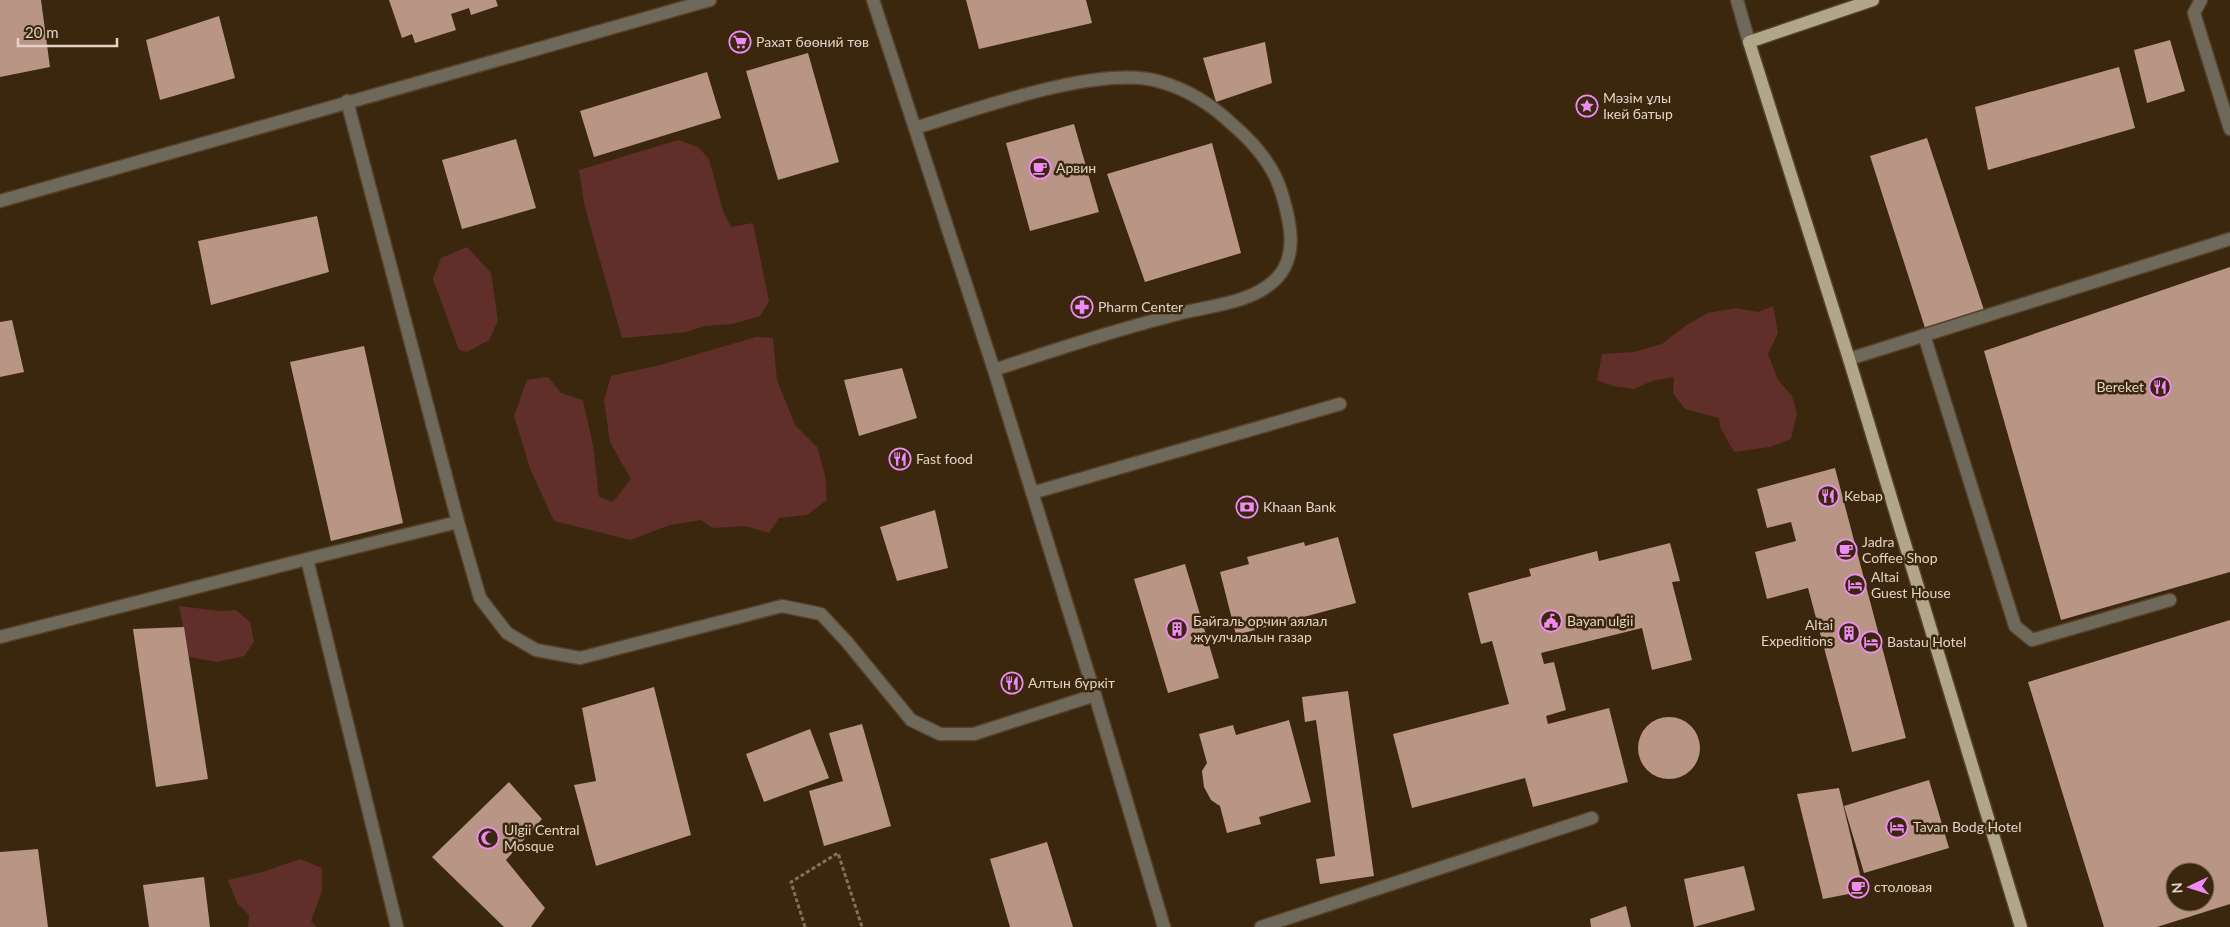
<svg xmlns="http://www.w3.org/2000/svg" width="2230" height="927" viewBox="0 0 2230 927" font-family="Lato,sans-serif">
<rect width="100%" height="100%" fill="#3b270e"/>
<path fill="#602f2a" d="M678,140L698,147L709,159L723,211L731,227L753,223L769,301L760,316L732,324L704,326L687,332L622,338L584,204L579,170Z
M467,247L491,273L498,321L489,340L467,352L459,350L433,279L441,258Z
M1773,306L1778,333L1768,354L1778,380L1792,396L1797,413L1791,439L1770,447L1734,452L1720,427L1719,418L1685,409L1673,393L1674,377L1652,381L1634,389L1613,386L1597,380L1602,354L1634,352L1662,344L1685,326L1708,313L1736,308L1758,312Z
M756,337L773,338L777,380L795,425L817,447L825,475L827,500L807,515L779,518L769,533L746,526L713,528L701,520L670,525L630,540L554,521L530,468L514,416L527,380L548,377L561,393L583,400L593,446L599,497L613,502L631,479L610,442L604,401L611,376L660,365Z
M179,606L219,611L236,610L250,622L254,642L244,656L217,662L189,657Z
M300,859L322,868V891L311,921L317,927H248L249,915L237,903L228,880L263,872Z"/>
<path fill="#b89584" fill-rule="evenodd" d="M0,0H41L50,67L0,77Z
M389,0H496L498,6L471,15L469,8L451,14L456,30L415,43L412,34L402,38Z
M966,0H1086L1092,23L979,49Z
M219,16L235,78L160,100L146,40Z
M2170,40L2185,91L2147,103L2134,50Z
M1265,42L1272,83L1216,102L1203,58Z
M808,53L839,162L778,180L746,71Z
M2119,67L2135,128L1988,170L1975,107Z
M707,72L721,118L594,157L580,111Z
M1074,124L1099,212L1030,231L1006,143Z
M1927,138L1984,310L1925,328L1870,156Z
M516,139L536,208L462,229L442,160Z
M1212,143L1241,253L1145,282L1107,174Z
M317,216L329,272L211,305L198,241Z
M2230,267V572L2061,620L1984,351Z
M12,320L24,372L0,377V322Z
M364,346L403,523L331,541L290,362Z
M902,368L917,418L859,436L844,380Z
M1835,468L1906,738L1852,752L1808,588L1767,599L1755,552L1796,541L1791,522L1767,528L1757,489Z
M935,510L948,568L897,581L880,527Z
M1338,537L1356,603L1236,635L1220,572L1249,564L1247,557L1304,542L1305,546Z
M1670,543L1680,581L1672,582L1692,660L1652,670L1642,628L1541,653L1544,664L1554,662L1566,710L1546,716L1548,724L1609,708L1628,782L1533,807L1525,778L1412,808L1393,734L1509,704L1492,641L1481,644L1468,593L1531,576L1529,569L1597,551L1599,561Z
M1185,564L1219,678L1168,693L1134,579Z
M2230,620V904L2157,927H2104L2028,682ZM2175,872H2205V902H2175Z
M184,627L208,779L156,787L133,629Z
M654,687L691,835L596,866L574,785L596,781L582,708Z
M1348,691L1374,876L1320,884L1316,859L1335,856L1316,720L1305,722L1302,697Z
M1638 748a31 31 0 1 1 62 0a31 31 0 1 1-62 0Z
M1289,720L1311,802L1259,817L1261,824L1227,833L1220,806L1211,800L1204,787L1202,771L1207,763L1199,734L1233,725L1236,735Z
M862,724L891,826L824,846L809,791L843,781L829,733Z
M810,729L829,778L764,802L746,754Z
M1929,780L1949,848L1864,873L1844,806Z
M509,782L542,819L506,860L545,908L531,927H504L432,857Z
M1839,788L1864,891L1823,899L1797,794Z
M1047,842L1073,927H1010L990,859Z
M38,849L48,927H0V852Z
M1744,866L1755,910L1694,927L1684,879Z
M204,877L210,927H149L143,885Z
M1626,906L1631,927H1591L1590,919Z"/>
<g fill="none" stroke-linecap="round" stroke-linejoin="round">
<g stroke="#56432b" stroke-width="15">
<path id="minor" d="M873,0L994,370L1095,695L1164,927
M1737,0L1749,42
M2201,0L2194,13L2230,129
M347,101L458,522L480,598L507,633L536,650L580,658L782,606L821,614L847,642L911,720L940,734H974L1095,695
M915,128C975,110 1101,63 1161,82C1189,90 1212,105 1233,125C1254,143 1274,166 1282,194C1290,221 1299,256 1276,279C1253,302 1216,305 1186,312C1158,319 1130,327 1103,335C1067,346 1030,358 994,370
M0,201L710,0
M1924,335L2015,626L2032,640L2170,600
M1849,359L2230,239
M1032,493L1340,404
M0,637L307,559
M397,927L307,559L458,522
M1261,927L1592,818"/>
</g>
<g stroke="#56432b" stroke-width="15">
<path id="major" d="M1873,0L1749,42L1849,359L2021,927"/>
</g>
<path stroke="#82715c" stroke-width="3" stroke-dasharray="4 2.5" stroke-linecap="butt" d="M805,927L791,882L838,853L862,927"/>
<use href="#minor" stroke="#6f695c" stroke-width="12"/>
<use href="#major" stroke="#b2a68a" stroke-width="12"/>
</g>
<defs>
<g id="supermarket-ring" transform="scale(1.125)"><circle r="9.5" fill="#3b270e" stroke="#f08bf6" stroke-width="1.5"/><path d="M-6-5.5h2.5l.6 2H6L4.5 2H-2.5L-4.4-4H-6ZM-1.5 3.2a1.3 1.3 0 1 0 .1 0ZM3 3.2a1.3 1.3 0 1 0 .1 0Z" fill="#f08bf6"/></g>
<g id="sight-ring" transform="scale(1.125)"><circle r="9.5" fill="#3b270e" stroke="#f08bf6" stroke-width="1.5"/><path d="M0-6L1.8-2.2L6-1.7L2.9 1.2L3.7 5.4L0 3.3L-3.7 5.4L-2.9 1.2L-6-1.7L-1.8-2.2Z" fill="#f08bf6"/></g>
<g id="cafe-ring" transform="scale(1.125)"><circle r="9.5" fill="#3b270e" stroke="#f08bf6" stroke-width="1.5"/><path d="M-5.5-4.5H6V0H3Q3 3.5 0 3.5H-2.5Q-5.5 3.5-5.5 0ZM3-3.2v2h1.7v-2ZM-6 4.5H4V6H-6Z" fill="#f08bf6"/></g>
<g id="pharmacy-ring" transform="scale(1.125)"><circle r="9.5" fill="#3b270e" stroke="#f08bf6" stroke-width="1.5"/><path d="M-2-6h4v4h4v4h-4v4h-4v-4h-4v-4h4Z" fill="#f08bf6"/></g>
<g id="restaurant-ring" transform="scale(1.125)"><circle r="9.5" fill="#3b270e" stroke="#f08bf6" stroke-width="1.5"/><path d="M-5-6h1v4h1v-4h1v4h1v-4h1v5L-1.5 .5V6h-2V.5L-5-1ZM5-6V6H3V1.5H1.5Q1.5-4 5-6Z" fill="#f08bf6"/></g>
<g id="bank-ring" transform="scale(1.125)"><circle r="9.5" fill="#3b270e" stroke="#f08bf6" stroke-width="1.5"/><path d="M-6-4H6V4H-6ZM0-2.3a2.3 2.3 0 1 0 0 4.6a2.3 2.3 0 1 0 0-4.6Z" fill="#f08bf6"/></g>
<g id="hotel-ring" transform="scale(1.125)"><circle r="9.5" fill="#3b270e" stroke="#f08bf6" stroke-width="1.5"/><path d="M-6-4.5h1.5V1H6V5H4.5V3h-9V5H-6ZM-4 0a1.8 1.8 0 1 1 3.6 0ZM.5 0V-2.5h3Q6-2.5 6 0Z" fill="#f08bf6"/></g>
<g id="civic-ring" transform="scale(1.125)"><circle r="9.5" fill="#3b270e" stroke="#f08bf6" stroke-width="1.5"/><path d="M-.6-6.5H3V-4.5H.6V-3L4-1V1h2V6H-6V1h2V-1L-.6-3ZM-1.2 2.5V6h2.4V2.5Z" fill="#f08bf6"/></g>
<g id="building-ring" transform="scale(1.125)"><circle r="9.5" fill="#3b270e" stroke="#f08bf6" stroke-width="1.5"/><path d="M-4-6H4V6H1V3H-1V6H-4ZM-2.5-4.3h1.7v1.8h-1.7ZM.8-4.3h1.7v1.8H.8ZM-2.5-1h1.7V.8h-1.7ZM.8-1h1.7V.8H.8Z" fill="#f08bf6"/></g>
<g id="mosque-ring" transform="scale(1.125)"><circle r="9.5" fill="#3b270e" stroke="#f08bf6" stroke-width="1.5"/><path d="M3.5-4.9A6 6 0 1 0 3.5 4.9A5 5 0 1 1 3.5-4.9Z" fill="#f08bf6"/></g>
</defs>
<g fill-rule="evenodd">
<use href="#supermarket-ring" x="740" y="42"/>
<use href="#sight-ring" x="1587" y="106"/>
<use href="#cafe-ring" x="1040" y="168"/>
<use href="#pharmacy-ring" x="1082" y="307"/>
<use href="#restaurant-ring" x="2160" y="387"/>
<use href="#restaurant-ring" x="900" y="459"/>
<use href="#restaurant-ring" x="1828" y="496"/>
<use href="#bank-ring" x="1247" y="507"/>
<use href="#cafe-ring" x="1846" y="550"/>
<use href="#hotel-ring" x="1855" y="585"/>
<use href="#civic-ring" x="1551" y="621"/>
<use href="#building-ring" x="1177" y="629"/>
<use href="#building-ring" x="1849" y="633"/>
<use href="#hotel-ring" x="1871" y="642"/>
<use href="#restaurant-ring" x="1012" y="683"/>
<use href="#hotel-ring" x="1897" y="827"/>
<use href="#mosque-ring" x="488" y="838"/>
<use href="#cafe-ring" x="1858" y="887"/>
</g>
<g text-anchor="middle" stroke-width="5" stroke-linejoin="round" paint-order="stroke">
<g font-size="14" fill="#e1d3c5" stroke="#3b270e" text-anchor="start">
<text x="756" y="47">Раxат бөөний төв</text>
<text x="1603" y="103">Мәзім ұлы<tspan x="1603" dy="16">Ікей батыр</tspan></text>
<text x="1056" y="173">Арвин</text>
<text x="1098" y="312">Pharm Center</text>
<text x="2144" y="392" text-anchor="end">Bereket</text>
<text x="916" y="464">Fast food</text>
<text x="1844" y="501">Kebap</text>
<text x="1263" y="512">Khaan Bank</text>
<text x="1862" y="547">Jadra<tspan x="1862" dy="16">Coffee Shop</tspan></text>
<text x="1871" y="582">Altai<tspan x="1871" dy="16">Guest House</tspan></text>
<text x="1193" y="626">Байгаль орчин аялал<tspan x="1193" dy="16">жуулчлалын газар</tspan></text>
<text x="1567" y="626">Bayan ulgii</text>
<text x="1833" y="630" text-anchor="end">Altai<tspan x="1833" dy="16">Expeditions</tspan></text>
<text x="1887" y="647">Bastau Hotel</text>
<text x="1028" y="688">Алтын бүркiт</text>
<text x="1913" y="832">Tavan Bodg Hotel</text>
<text x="504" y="835">Ulgii Central<tspan x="504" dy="16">Mosque</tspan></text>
<text x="1874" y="892">столовая</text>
</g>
</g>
<g transform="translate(2190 887) rotate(266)"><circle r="24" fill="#3b270e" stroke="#7d6c57"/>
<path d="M0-4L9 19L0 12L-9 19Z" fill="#f08bf6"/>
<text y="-8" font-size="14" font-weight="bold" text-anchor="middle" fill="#e1d3c5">N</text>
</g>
<path d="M18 38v8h99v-8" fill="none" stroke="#e1d3c5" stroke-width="2.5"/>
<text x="25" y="38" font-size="15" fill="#e1d3c5" stroke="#3b270e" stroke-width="4" paint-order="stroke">20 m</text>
</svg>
